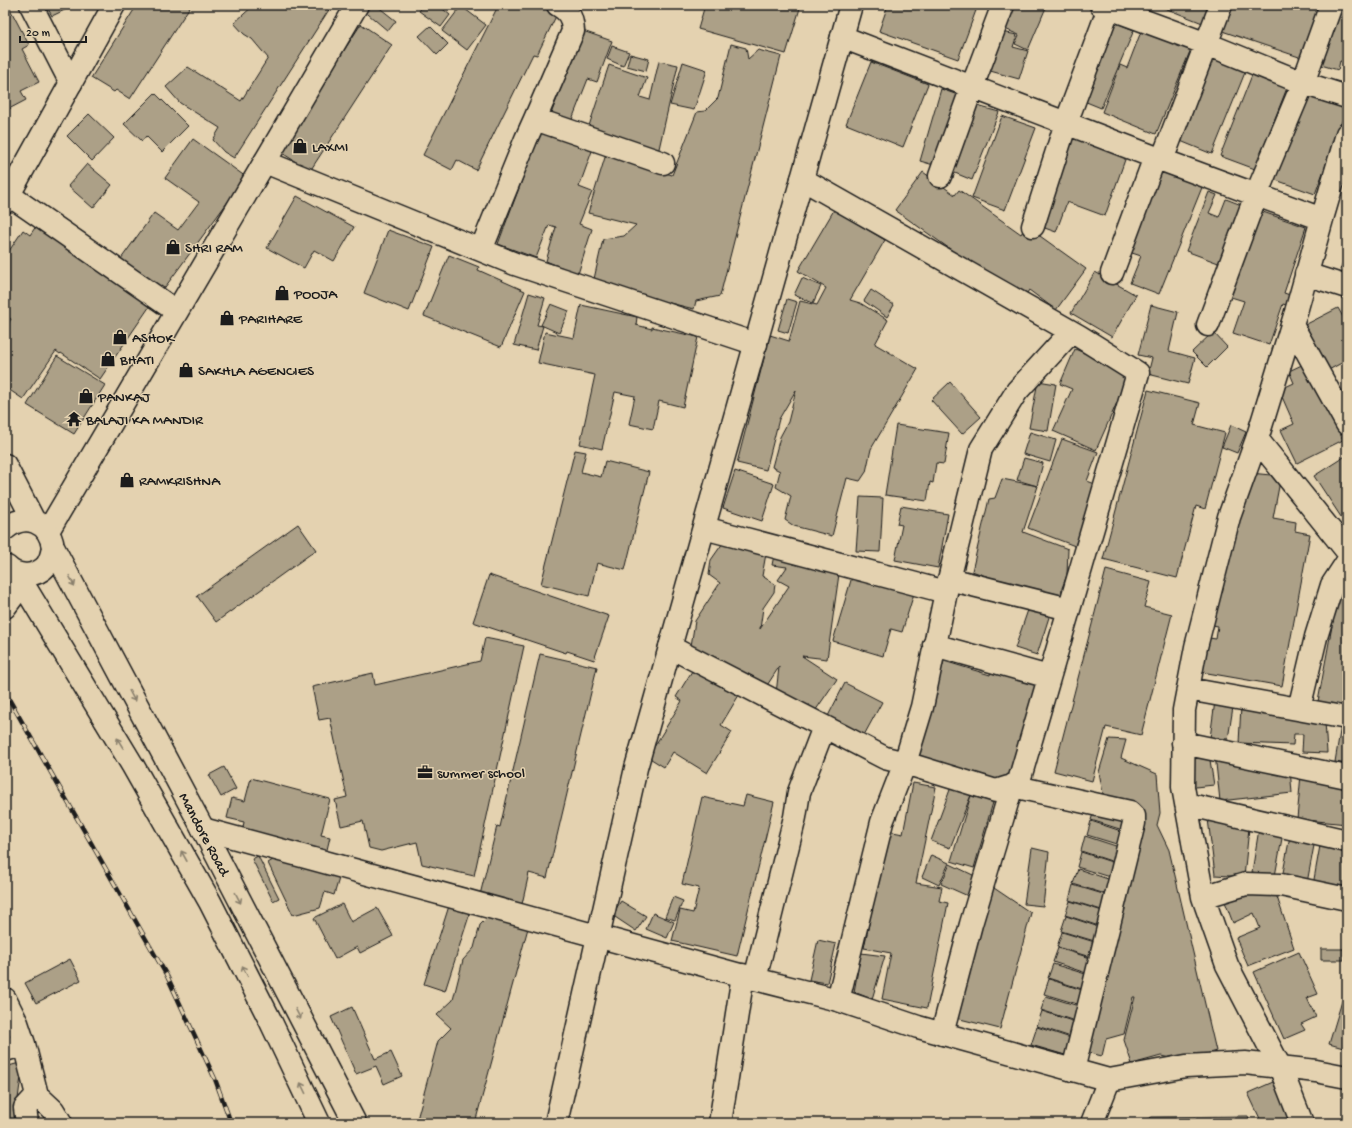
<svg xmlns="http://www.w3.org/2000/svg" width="1352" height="1128" viewBox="0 0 1352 1128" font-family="'Gochi Hand',sans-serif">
<rect width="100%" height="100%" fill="#e4d2b0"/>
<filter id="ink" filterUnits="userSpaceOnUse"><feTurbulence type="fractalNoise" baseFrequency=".025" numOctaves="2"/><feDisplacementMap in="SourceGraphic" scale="8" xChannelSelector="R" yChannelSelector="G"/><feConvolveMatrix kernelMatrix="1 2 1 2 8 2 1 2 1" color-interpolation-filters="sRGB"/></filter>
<g filter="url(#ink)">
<path fill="#aca087" stroke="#1c1c1c" d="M5,5H8L29,45L22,49L39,82L21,91L26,100L5,111Z
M46,5H72L73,6L52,16Z
M137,5H191L130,99L116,90L114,92L91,78Z
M254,5H332L234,158L224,152L213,140L220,128L180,103L166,87L188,67L241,101L268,58L252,39L244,34L234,23Z
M365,5H376L396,21L388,31L362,9Z
M424,5H438L450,15L441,27L419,11Z
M493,5H548L559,10L537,55L533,54L476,170L457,160L452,170L423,155L497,8Z
M705,5H801L786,54L698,29Z
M888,5H978L958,59L879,31Z
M1006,5H1047L1028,50L1015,44L1019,35L998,26Z
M1157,5H1212L1205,24Z
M1231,5H1320L1302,58L1222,31Z
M1339,5H1347V63L1340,61L1338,70L1321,65Z
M461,6L486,25L467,50L442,31Z
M1112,21L1134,30L1101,108L1079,99Z
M361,24L392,45L310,171L279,151Z
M430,26L448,44L437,55L419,36Z
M1142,29L1191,49L1156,134L1102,112L1120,65L1127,68Z
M583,31L612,41L597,82L588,79L569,127L549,119Z
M997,31L1017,35L1013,47L1028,51L1019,79L983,69Z
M731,44L746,48L748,59L758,50L781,56L720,296L696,301L694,309L618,290L594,279L603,239L624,236L636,225L588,213L606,154L672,175L697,112L705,111L718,98Z
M612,46L629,52L623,66L607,59Z
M630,54L649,59L646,71L627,66Z
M1211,57L1246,70L1212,154L1178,140Z
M659,61L678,65L658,153L587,132L609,65L647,78L640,97L650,100Z
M683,62L707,70L694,110L670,105Z
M871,62L928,84L903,147L846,124Z
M1252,75L1287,88L1255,169L1220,156Z
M941,89L958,95L937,166L920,161Z
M155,93L188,126L162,152L146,136L142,141L124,124Z
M1305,93L1347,108L1315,194L1273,179Z
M970,104L999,112L972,180L955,173L953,178L943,173Z
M89,114L114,138L92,161L67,136Z
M1002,116L1036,128L1005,210L972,198Z
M540,132L592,151L579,187L592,192L579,224L592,229L578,274L546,261L556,227L549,225L536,258L498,244Z
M1072,137L1127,154L1105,216L1067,202L1056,232L1039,226Z
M193,139L246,177L160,294L118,263L154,213L178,230L199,202L165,178Z
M87,164L112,185L93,208L68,186Z
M1162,169L1203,185L1159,294L1130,283L1141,256L1129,252Z
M923,172L955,195L959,190L1021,234L1026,226L1086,269L1056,310L1029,290L1022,300L895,210Z
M1209,192L1217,195L1209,213L1219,217L1226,199L1244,206L1221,264L1186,251Z
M297,196L354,227L334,261L314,250L304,268L267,248Z
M834,210L885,240L850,300L860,303L888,320L875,344L918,369L871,449L866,472L860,481L847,478L832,536L794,526L785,520L791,496L776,487L780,471L772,467L780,437L788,422L796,390L779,419L766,470L737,463L770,335L789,341L800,301L817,305L826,288L798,271Z
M1260,211L1306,227L1284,293L1296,297L1292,307L1283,304L1269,345L1233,333L1244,301L1231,297Z
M39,222L154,300L100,379L61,353L60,354L56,351L23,399L5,387V344L8,341L5,339V329L11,319L5,315V257L23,230L30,235Z
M388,230L434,247L409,311L364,293Z
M1347,251V273L1340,270Z
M449,255L479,267L478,270L525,291L501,347L424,316Z
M1095,272L1136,295L1112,337L1071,313Z
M802,278L821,286L813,303L794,295Z
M871,290L894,305L887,317L864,301Z
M529,293L545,298L537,325L543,326L536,350L514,345Z
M787,299L797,302L788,333L778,330Z
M551,304L569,311L559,333L541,325Z
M581,305L637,317L636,325L652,329V327L698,337L683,407L659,401L653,429L629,424L635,396L615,392L602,449L580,444L595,375L538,363L545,332L574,338Z
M1151,305L1178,312L1169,351L1195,358L1188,384L1148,374L1152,358L1138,355Z
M1338,308L1347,324V360L1325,372L1301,327Z
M1213,332L1227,347L1207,367L1192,352Z
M1075,349L1130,373L1096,450L1053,431L1072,389L1060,384Z
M57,356L105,385L74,434L27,405Z
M1306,363L1343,440L1297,463L1281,430L1294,424L1279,390L1294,383L1289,371Z
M1038,381L1056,384L1048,431L1029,428Z
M950,382L981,417L962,434L931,400Z
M1148,390L1200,403L1194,425L1225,433L1205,509L1196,506L1177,578L1103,559Z
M896,425L949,433L944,464L936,463L933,483L930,482L927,501L885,495Z
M1231,425L1246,432L1237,453L1222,447Z
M1030,432L1056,440L1050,462L1023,454Z
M1062,439L1098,452L1087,481L1098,485L1075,546L1028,528Z
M575,450L586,452L581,472L601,477L605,461L649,472L625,570L597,563L589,596L541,584Z
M1347,455V526L1314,476Z
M1024,458L1043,463L1037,486L1017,480Z
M735,471L774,484L762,521L723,508Z
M1250,473L1281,476L1273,518L1296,522L1295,531L1310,534L1282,686L1196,671L1202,637L1216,639L1218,626L1206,624Z
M1002,479L1038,486L1023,532L1068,549L1067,575L1062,588L1061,599L1002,582L972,571L989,499L995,498Z
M860,497L883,498L880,552L856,551Z
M901,506L948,514L938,568L895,560L902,525L897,524Z
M298,524L316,550L216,622L197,596Z
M725,540L767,548L762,576L775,584L774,592L763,608L760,629L789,586L778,580L787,567L772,565L774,555L840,567L827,659L802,656L837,679L811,717L776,694L779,667L762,693L691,646L695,621L720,583L709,575L711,560Z
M854,570L916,587L902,632L891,629L883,656L833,641Z
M1106,570L1151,582L1144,607L1172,614L1141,735L1106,727L1092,781L1054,771Z
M489,575L609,616L594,660L567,651L566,653L473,622Z
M1340,583L1347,584V713L1317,707Z
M1029,607L1050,614L1037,655L1015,648Z
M485,638L524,646L474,876L422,864L417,842L381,851L369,848L363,821L341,826L335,800L347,797L330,718L319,720L312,687L373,673L375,685L480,661Z
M540,654L597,667L547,878L529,873L520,913L478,903L497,826L500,827Z
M944,661L990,675L991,670L1036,684L1006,785L915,758Z
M697,663L742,690L721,725L732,732L707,773L673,752L664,767L648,757L682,701L676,697Z
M845,683L882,702L863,737L827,718Z
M1215,701L1233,707L1228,739L1210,738Z
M1241,706L1325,721L1327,753L1302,752L1303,734H1294L1293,745L1239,743Z
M1341,725L1347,726V764L1335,762Z
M1109,739L1126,740L1121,758L1157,774L1160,813L1157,825L1169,850L1216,1051L1183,1061L1161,1056L1132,1064L1124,1040L1135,997H1133L1124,1034L1106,1039L1102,1056L1081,1051L1143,813L1104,799L1099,772Z
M1188,752L1209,754L1214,785L1186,788Z
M1215,754L1290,769L1292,793L1220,801Z
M224,767L236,789L221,797L209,775Z
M1301,774L1347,785V824L1297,819Z
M251,778L330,799L321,835L330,837L326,854L242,832L244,822L227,818L232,798L245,801Z
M913,783L936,787L916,883L942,887L939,901L948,903L927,1008L882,999L891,953L864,948L888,831L903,834Z
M951,787L971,795L950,848L931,841Z
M972,792L994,799L974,868L951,861Z
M746,795L774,802L737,956L672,941L680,910L693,913L699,888L682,884L702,797L743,806Z
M1095,807L1130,818L1126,831L1091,820Z
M1208,819L1249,828L1244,877L1215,875Z
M1091,821L1127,833L1123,846L1087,835Z
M1259,829L1283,833L1275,876L1252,872Z
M1085,836L1125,849L1120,864L1081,851Z
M1290,836L1315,840L1307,883L1282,878Z
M1321,840L1347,845V891L1313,885Z
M1032,848L1049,852L1043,906L1024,904Z
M1081,852L1121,865L1116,879L1077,867Z
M931,855L949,863L939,885L922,877Z
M258,856L279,898L273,901L252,859Z
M276,858L340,875L334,895L325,892L320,908L293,915L268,863Z
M950,864L977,877L968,896L941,884Z
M1078,869L1117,882L1112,896L1073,884Z
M1073,885L1113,897L1108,912L1069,900Z
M991,886L1031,913L1000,1029L956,1018Z
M1275,891L1294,948L1248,966L1236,938L1260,928L1254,913L1233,923L1224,899Z
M673,897L683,901L675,920L665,917Z
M621,901L646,916L636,931L612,915Z
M1070,901L1109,913L1105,928L1065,915Z
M342,904L351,922L377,908L393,936L360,953L357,947L335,959L314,918Z
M449,906L470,913L445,991L424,984Z
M653,913L674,922L667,938L646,929Z
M1066,916L1105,929L1101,943L1061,931Z
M487,918L528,928L475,1123H416L438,1041L451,1028L437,1015L453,1000L463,960L474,948L480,925Z
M1062,932L1101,944L1097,959L1057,947Z
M818,940L836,944L827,983L809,980Z
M1058,948L1097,960L1092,975L1053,962Z
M1321,949H1344V960H1321Z
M1299,952L1318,994L1307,998L1316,1017L1301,1024L1305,1030L1284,1039L1254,972Z
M861,953L885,956L872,999L854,992Z
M70,959L81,980L36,1003L25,983Z
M1053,964L1092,976L1088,991L1048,978Z
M1049,979L1088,992L1084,1006L1044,994Z
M1046,996L1085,1008L1081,1023L1041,1010Z
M1342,1001L1347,1002V1049L1329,1044Z
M352,1007L375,1059L391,1052L402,1076L384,1084L376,1066L356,1074L331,1017Z
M1042,1011L1081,1024L1077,1039L1037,1026Z
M5,1013L16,1036L5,1041Z
M1037,1027L1077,1040L1072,1057L1031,1045Z
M23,1062L17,1106V1123H5V1067Z
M1273,1082L1292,1123H1262L1248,1093Z
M1248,1116L1251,1123H1142L1143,1121L1152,1117Z"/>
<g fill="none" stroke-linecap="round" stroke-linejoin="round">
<g stroke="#1c1c1c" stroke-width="25">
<path id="minor" d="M31,5L71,83
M1101,5L1207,44L1303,83L1347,97
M842,37L1162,160L1221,5
M535,119L663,163
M1162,160L1322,219L1347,134
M265,162L515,264L756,344
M940,176L972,87L1003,5
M9,195L176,311
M1322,219L1296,312L1257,439L1347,551
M1033,226L1066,123L1110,5
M481,250L526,139L535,119L573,31C572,18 570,12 558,5
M1112,273L1155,157
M1306,274L1347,287
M1208,325L1256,195L1303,83L1331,5
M1292,325L1347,424
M1257,439L1229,517L1196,647L1184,710L1183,787L1203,897L1227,965L1280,1067L1302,1123
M704,528L946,592
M949,579L1069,609
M934,645L1049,677
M670,647L885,758L905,763L996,791L1012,786L1019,781L1138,373L1079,336L802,179
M1188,689L1347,718
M1299,709L1316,637L1332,585L1347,562
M1183,743L1347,777
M1186,804L1347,841
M1203,897L1246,884L1281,885L1347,899
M755,979L795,817L799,792L824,727
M5,999L17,1023L24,1044L37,1095
M838,1000L882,822L905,763L922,707L946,592L981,449L1017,391L1071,332
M942,1034L971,924L1012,786L1130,812L1134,816V823L1073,1070
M5,1050L24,1044
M27,1123L25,1108L37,1095L53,1110L61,1123
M720,1123L743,975
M1092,1123L1109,1080"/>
</g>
<g stroke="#1c1c1c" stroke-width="25">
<path id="tertiary" d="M5,202L114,5
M48,531L357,5
M5,607L23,583
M203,829L755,979L838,1000L918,1027L1109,1080L1186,1066L1245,1063L1316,1071L1347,1077
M556,1123L636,768L851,5"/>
</g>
<g stroke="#1c1c1c" stroke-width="25">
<path id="trunk" d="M5,465L34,521
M5,529C25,512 49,521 53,547L203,829L355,1123
M7,567C17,578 37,577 47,565C51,559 52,554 53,547
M17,574L133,766L210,902L269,1018L319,1123"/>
</g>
<use href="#minor" stroke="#e4d2b0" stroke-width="22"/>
<use href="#tertiary" stroke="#e4d2b0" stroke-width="22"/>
<use href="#trunk" stroke="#e4d2b0" stroke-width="22"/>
<g stroke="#1c1c1c" stroke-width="4.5">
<path id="rail" d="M5,692L167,976L215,1079L231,1123"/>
</g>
<use href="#rail" stroke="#e4d2b0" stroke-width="3" stroke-dasharray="9" stroke-linecap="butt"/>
</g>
<defs><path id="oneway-shaft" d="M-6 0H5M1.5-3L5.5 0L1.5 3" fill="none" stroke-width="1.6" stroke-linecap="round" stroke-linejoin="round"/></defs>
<g stroke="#8a806d">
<use href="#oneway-shaft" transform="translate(72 581) rotate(62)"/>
<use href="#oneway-shaft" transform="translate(132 696) rotate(62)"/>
<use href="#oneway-shaft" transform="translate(120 743) rotate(-121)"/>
<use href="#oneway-shaft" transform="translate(184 856) rotate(-119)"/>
<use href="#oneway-shaft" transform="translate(238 898) rotate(63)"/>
<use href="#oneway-shaft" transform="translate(245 971) rotate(-117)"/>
<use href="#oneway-shaft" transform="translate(298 1014) rotate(63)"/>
<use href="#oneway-shaft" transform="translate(303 1088) rotate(-116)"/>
</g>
</g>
<defs>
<g id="shop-bare" transform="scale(1.2)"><path d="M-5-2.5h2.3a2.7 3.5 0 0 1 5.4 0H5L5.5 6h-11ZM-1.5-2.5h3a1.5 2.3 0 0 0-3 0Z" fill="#1c1c1c" stroke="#e4d2b0" stroke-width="2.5" paint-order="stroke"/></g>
<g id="temple-bare" transform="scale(1.2)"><path d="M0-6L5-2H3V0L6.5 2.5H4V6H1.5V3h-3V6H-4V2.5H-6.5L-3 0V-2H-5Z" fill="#1c1c1c" stroke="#e4d2b0" stroke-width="2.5" paint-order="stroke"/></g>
<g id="office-bare" transform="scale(1.2)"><path d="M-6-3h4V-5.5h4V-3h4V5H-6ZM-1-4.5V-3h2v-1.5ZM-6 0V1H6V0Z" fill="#1c1c1c" stroke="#e4d2b0" stroke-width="2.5" paint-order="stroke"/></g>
</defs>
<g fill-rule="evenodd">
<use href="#shop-bare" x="300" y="146"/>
<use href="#shop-bare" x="173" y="247"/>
<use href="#shop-bare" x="282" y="293"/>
<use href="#shop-bare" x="227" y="318"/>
<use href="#shop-bare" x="120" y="337"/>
<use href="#shop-bare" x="108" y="359"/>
<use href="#shop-bare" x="186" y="370"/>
<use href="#shop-bare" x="86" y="396"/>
<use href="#temple-bare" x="74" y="419"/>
<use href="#shop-bare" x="127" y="480"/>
<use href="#office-bare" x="425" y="772"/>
</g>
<g text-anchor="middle" stroke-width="3" stroke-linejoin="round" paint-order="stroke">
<g font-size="15" fill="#1c1c1c" stroke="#e4d2b0" text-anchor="start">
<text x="312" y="151">LAXMI</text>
<text x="185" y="252">SHRI RAM</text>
<text x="294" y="298">POOJA</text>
<text x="239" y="323">PARIHARE</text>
<text x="132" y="342">ASHOK</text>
<text x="120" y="364">BHATI</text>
<text x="198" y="375">SAKHLA AGENCIES</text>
<text x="98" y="401">PANKAJ</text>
<text x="86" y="424">BALAJI KA MANDIR</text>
<text x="139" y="485">RAMKRISHNA</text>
<text x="437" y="777">summer school</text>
</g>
<g font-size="15" fill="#1c1c1c" stroke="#e4d2b0">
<text transform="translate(205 834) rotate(62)" y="5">Mandore Road</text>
</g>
</g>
<rect width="1352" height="1128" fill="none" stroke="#e4d2b0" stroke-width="20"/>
<rect x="10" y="10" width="1332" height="1108" fill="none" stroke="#1c1c1c" stroke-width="1.5" filter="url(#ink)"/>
<path d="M20 36v6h66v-6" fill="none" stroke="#1c1c1c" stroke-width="2"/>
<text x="26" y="36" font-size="12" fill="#1c1c1c" stroke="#e4d2b0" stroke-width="3" paint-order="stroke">20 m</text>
</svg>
